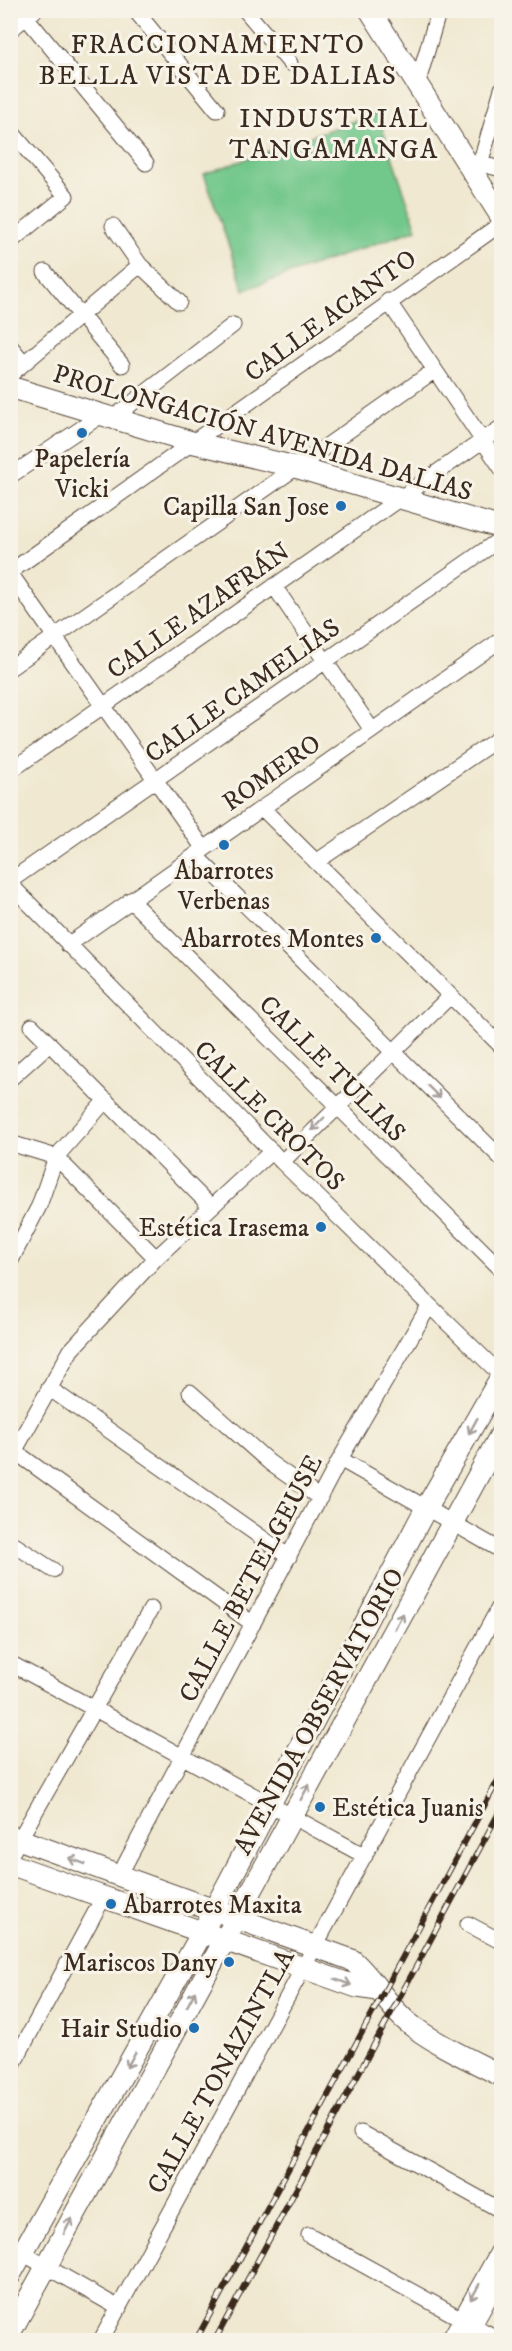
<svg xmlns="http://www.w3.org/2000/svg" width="512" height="2351" viewBox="0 0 512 2351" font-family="'IM FELL DW Pica',serif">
<rect width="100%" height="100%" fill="#f7f3e8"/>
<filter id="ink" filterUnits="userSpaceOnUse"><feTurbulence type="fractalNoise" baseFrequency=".0167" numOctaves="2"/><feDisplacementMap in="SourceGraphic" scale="12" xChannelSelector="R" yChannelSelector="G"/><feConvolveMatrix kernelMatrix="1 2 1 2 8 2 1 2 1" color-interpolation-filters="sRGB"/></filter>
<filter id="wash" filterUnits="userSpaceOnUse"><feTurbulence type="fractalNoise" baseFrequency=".008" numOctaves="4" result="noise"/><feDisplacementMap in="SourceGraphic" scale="24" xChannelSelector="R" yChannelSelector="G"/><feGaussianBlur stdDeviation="1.35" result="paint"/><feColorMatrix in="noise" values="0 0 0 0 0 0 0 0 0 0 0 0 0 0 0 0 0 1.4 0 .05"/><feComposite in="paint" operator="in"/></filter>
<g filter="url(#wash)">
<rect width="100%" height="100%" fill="#f0e8d0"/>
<path fill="#72c78b" stroke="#567854" stroke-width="1.5" d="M377,113L417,229L244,290L204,174Z"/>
</g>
<g filter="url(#ink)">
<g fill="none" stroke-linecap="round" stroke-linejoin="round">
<g stroke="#564639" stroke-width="17">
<path id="street" d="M135,10L217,110
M245,10L290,63
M26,17L146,163
M10,30L34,11
M417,85L439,10
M10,130L66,196L10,242
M480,164L502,89
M473,168L480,164L502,169
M113,226L140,265L179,302
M45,272L122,365
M388,301L502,469
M10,346L24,363
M10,375L140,265
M113,418L233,325
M10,476L103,414
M10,572L502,223
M10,573L204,849
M274,586L372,730
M10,668L435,370
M10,771L502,427
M262,808L502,1047
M195,855L502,1159
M316,862L502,736
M10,881L502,538
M10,884L282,1162L501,1375
M130,900L502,1270
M68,945L502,639
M32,1026L211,1207
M10,1079L49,1044
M10,1143L56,1157L156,1258
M282,1162L450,996
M10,1262L39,1206L56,1157L106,1100
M49,1388L289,1557
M190,1392L270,1463L320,1498
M10,1448L253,1624
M10,1459L71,1350L156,1258L272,1151
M340,1459L502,1551
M10,1542L53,1570
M10,1663L365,1856
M10,1856L151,1609
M119,1876L340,1459L429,1306
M468,1924L502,1942
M10,2070L103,1898
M361,2133L502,2211
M309,2235L500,2340
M10,2246L119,2308
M101,2340L502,1602
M449,2340L502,2244
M466,2340L502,2275"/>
</g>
<g stroke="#564639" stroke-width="23">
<path id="secondary" d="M370,10L502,218
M10,387L195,443L295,467L502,528
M10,1836L352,1960C375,1980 389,2010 415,2028C441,2047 473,2061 502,2076
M10,1864L357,1987L376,1990
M10,2275L202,1933L426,1508L502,1375
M10,2333L502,1432"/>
</g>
<use href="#street" stroke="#fff" stroke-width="15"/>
<use href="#secondary" stroke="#fff" stroke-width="21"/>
<g stroke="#3b2a1e" stroke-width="6">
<path id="rail" d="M196,2340L502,1773
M215,2340L502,1807"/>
</g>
<use href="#rail" stroke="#f7f3e8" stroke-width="4" stroke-dasharray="11" stroke-linecap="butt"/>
</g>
<defs><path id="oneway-shaft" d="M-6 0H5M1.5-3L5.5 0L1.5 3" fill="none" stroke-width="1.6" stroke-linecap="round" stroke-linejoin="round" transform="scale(1.5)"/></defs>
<g stroke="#a79f9a">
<use href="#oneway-shaft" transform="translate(434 1092) rotate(45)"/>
<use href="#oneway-shaft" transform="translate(318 1124) rotate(134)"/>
<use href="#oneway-shaft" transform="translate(473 1426) rotate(119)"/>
<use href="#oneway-shaft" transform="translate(399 1621) rotate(-61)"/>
<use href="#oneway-shaft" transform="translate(305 1792) rotate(-61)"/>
<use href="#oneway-shaft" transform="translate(77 1861) rotate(-160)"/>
<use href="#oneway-shaft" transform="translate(343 1982) rotate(20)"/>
<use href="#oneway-shaft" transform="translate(191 1999) rotate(-62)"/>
<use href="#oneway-shaft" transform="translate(131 2060) rotate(119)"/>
<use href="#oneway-shaft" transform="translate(68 2226) rotate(-62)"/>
<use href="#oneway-shaft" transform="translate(475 2292) rotate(119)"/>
</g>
</g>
<g fill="#1f6fb2" stroke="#f7f3e8" stroke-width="2">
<circle cx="82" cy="433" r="6"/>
<circle cx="341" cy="506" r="6"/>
<circle cx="224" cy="845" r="6"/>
<circle cx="376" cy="938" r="6"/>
<circle cx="321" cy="1227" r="6"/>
<circle cx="320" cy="1807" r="6"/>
<circle cx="111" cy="1904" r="6"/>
<circle cx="229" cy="1962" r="6"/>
<circle cx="194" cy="2028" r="6"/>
</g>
<g text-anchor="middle" stroke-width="6" stroke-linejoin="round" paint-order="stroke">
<g font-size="26" fill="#3b2a1e" stroke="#f7f3e8">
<text transform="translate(330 315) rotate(-36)" y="9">CALLE ACANTO</text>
<text transform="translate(263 432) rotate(16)" y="9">PROLONGACIÓN AVENIDA DALIAS</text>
<text transform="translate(198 610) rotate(-35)" y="9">CALLE AZAFRÁN</text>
<text transform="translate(242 690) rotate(-35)" y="9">CALLE CAMELIAS</text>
<text transform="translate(271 772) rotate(-35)" y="9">ROMERO</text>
<text transform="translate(333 1068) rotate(45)" y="9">CALLE TULIAS</text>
<text transform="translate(270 1115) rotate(45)" y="9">CALLE CROTOS</text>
<text transform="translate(250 1578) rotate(-62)" y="9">CALLE BETELGEUSE</text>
<text transform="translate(318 1711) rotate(-61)" y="9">AVENIDA OBSERVATORIO</text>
<text transform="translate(220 2071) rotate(-61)" y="9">CALLE TONAZINTLA</text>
</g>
<g font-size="26" fill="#3b2a1e" stroke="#f7f3e8" text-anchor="end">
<text x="82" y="467" text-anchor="middle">Papelería<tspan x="82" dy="30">Vicki</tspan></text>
<text x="329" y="515">Capilla San Jose</text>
<text x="224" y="879" text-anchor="middle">Abarrotes<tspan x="224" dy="30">Verbenas</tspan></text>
<text x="364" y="947">Abarrotes Montes</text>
<text x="309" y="1236">Estética Irasema</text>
<text x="332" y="1816" text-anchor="start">Estética Juanis</text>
<text x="123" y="1913" text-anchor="start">Abarrotes Maxita</text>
<text x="217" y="1971">Mariscos Dany</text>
<text x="182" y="2037">Hair Studio</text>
</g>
<g font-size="27" letter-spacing="1.5" fill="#3b2a1e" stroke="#f7f3e8">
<text x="218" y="53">FRACCIONAMIENTO<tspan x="218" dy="31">BELLA VISTA DE DALIAS</tspan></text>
<text x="334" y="127">INDUSTRIAL<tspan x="334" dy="31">TANGAMANGA</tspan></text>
</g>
</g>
<rect width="512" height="2351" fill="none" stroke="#f7f3e8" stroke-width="36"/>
</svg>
